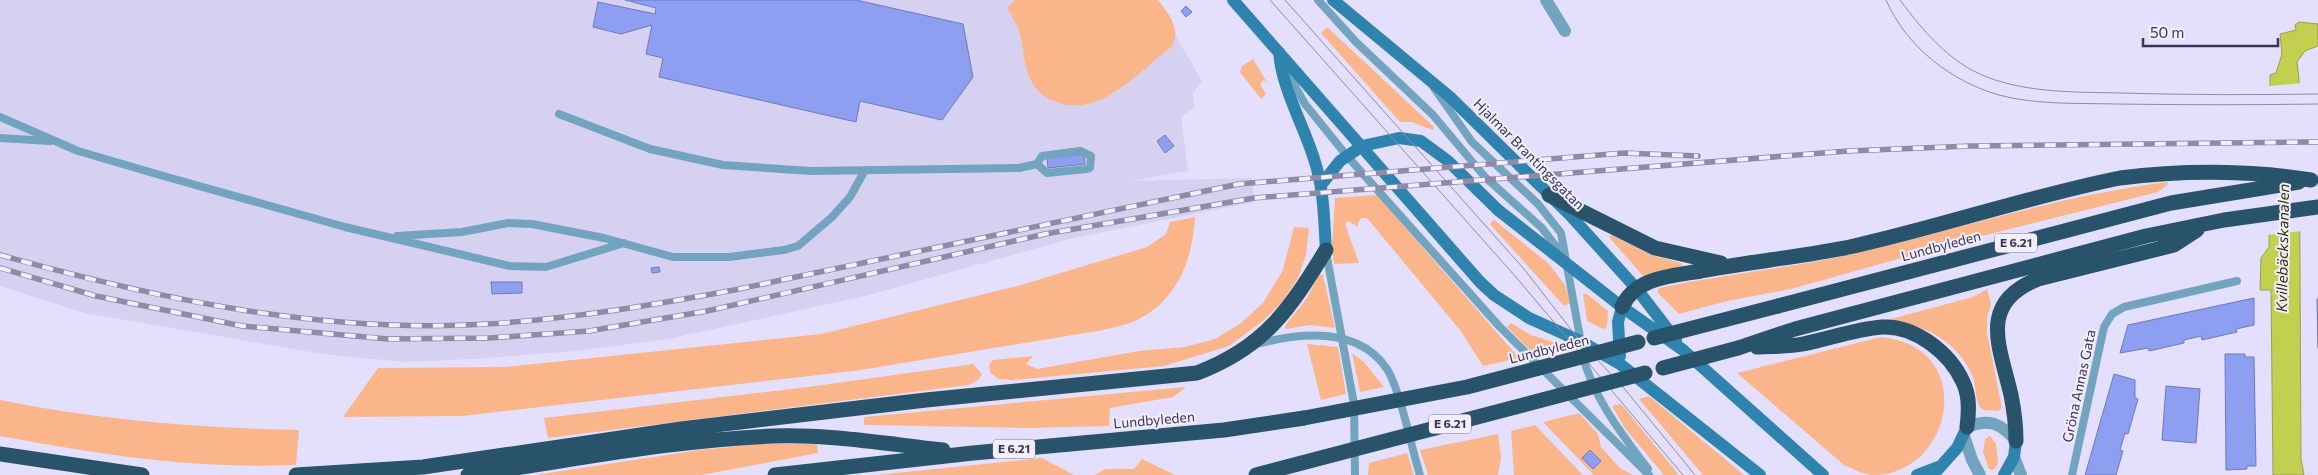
<svg xmlns="http://www.w3.org/2000/svg" width="2318" height="475" viewBox="0 0 2318 475" font-family="Commissioner,sans-serif">
<rect width="100%" height="100%" fill="#e4dffd"/>
<path fill="#d7d1f1" d="M0,0H1155L1202,81L1193,93L1194,108L1181,117L1188,171L1130,181L1252,178L1254,202L1073,238L869,295L668,339L576,351L473,359L405,362L322,354L85,313L0,286Z"/>
<path fill="#fab68a" d="M1016,0H1158C1169,14 1182,30 1171,47C1141,70 1101,117 1059,103C1046,99 1037,92 1030,79C1024,66 1024,53 1021,38C1019,27 1012,17 1007,7Z
M1327,27L1434,127L1433,130L1412,122H1400L1321,33Z
M1253,59L1268,84L1264,80L1260,84L1266,94L1261,99L1240,72L1242,66Z
M2168,182L2167,185L2158,192L1966,240L1791,289L1727,301L1679,314L1657,292L1659,288C1725,274 1792,268 1857,253C1961,229 2062,195 2168,182Z
M1377,195L1519,358L1483,366L1460,330L1367,218H1362L1358,222V227L1348,221L1345,224L1359,263L1334,264L1332,247L1335,198Z
M1195,217C1193,259 1177,301 1137,320C1127,325 1114,327 1103,330L861,370L462,416L343,417L378,368L506,367L821,334L1021,285L1147,247L1166,234L1170,222Z
M1494,220L1548,263L1565,285L1570,303L1564,306L1490,224Z
M1294,227L1309,228L1306,255L1298,278L1282,302L1263,321L1229,346L1164,366L1012,380L998,379L990,372L989,365L993,360L1033,356L1026,364L1037,369L1139,351L1185,347L1215,339L1241,323L1263,303L1283,270Z
M1611,235L1651,255L1681,263L1684,270L1643,276L1609,237Z
M1319,274L1323,275L1335,328L1310,325L1286,329L1285,326L1307,298Z
M1987,289L1991,304L1987,318V333L2002,408L1998,411C1993,410 1983,412 1980,407C1975,400 1976,386 1973,377C1958,341 1924,324 1887,320L1973,297Z
M1583,294H1587L1608,311L1607,327L1603,329L1587,321Z
M1511,323L1531,335L1559,344L1532,352L1507,327Z
M1881,337C1979,347 1953,475 1873,475C1863,474 1853,469 1844,465L1737,373Z
M1307,344L1338,347L1346,394L1321,400Z
M1352,353L1364,362L1384,387L1360,392Z
M973,364L982,374L978,380L969,385L548,438L544,418L808,387Z
M1186,387L1173,397L1110,408L1109,426L1029,428L864,425V417Z
M1649,396L1744,475H1703L1639,399Z
M0,400C98,420 199,428 299,430L296,465C192,469 102,455 0,436Z
M1621,404L1679,475H1664L1624,427L1612,406Z
M1579,413L1598,434L1601,447L1620,468L1633,475H1594L1543,422Z
M1535,425L1583,475H1514L1511,431Z
M1498,434L1501,458L1498,475H1428L1420,450Z
M1990,436L1996,444L1998,464L1994,470L1989,469L1983,452L1985,439Z
M760,444H817L818,453L701,475H535L700,450Z
M1407,453L1414,475H1368L1369,463Z
M1042,458L1074,475H876Z
M1142,459L1175,475H1094L1106,469H1134Z"/>
<path fill="#c3cf4f" stroke="#9aa050" d="M2299,22L2318,24V46L2305,51L2297,62L2299,79L2301,459L2304,475H2273L2271,290H2260L2261,258L2269,247L2270,75L2276,73L2282,54L2280,34L2296,30L2295,25Z"/>
<path fill="#e4dffd" d="M2302,83V231L2267,235L2268,86Z"/>
<path fill="#8e9ef0" stroke="#6d7abc" d="M625,0H856L963,24L973,77L942,120L860,101L856,122L659,77L663,58L646,54L652,25L621,34L593,27L598,2L655,14L656,8Z
M1186,6L1192,12L1186,17L1181,11Z
M1165,135L1174,146L1165,153L1157,141Z
M1084,154L1085,164L1048,168L1047,158Z
M659,267L660,272L652,273L651,268Z
M491,282H522V293L492,294Z
M2254,298V325L2236,329L2237,332L2202,340L2201,336L2184,340V343L2149,351L2148,348L2120,353L2128,325Z
M2317,299H2318V348Z
M2225,354H2245V357H2254L2256,466H2247V469L2226,470Z
M2114,374L2135,380V398L2138,399L2128,434L2125,433L2120,450L2123,451L2116,475H2085Z
M2166,386L2200,389L2196,443L2162,440Z
M1590,450L1601,461L1593,469L1582,458Z"/>
<g fill="none" stroke-linecap="round" stroke-linejoin="round">
<path stroke="#72a4c0" stroke-width="8" d="M1318,0L1356,42L1433,115L1485,177L1542,228L1564,257
M1287,72L1305,104L1347,156L1499,326L1649,475
M1434,88L1472,142L1538,204L1561,233L1581,343
M559,114L650,149L723,165L811,171L1019,168L1037,164L1047,173L1087,169L1090,168L1091,156L1080,151L1042,156L1037,164
M0,117L78,151L160,175L345,227L510,266L546,267L624,243
M0,138L50,141
M397,236L462,232L508,223L532,224L604,238L673,257H729L784,250L798,246L832,217L850,197L865,170
M1326,252L1354,404L1355,475
M1257,344C1299,333 1358,326 1387,369C1401,392 1411,447 1420,475
M1582,354C1594,399 1621,433 1648,469
M2072,475L2104,327L2112,314L2124,307L2237,281"/>
<path stroke="#72a4c0" stroke-width="12" d="M1546,0L1565,31
M1967,427C1989,418 2001,423 2016,441
M1964,436L1972,460L1980,475
M2014,457L2021,475"/>
<path stroke="#2e84ae" stroke-width="12" d="M1233,0L1480,282L1494,295L1529,318L1580,341L1620,364L1760,475
M1333,0L1450,97L1570,215L1636,288L1676,340
M1279,52C1282,90 1304,125 1315,162C1324,190 1324,221 1326,250
M1321,185L1340,161L1362,146L1399,138L1421,141L1448,161L1498,210L1622,307L1683,350L1823,475
M1620,356L1618,322L1622,307
M1917,475L1938,467
M1933,475L1957,448L1967,427
M2004,475L2014,457L2016,441"/>
<path stroke="#29536a" stroke-width="15" d="M1549,195L1655,248L1721,263
M1778,306L2171,203L2299,182
M1622,307C1635,277 1672,276 1701,271C1752,261 1803,257 1854,246C1943,226 2030,196 2120,178C2181,170 2250,170 2311,180
M1757,347C1772,346 1788,347 1803,344C1828,339 1856,329 1882,327C1915,325 1950,353 1963,382C1970,396 1969,412 1967,427
M1738,348L1795,329L2146,236L2224,220L2318,207
M2016,441C2016,425 2014,410 2011,395C2000,347 1977,303 2038,279L2174,245L2197,230
M0,454L142,475
M296,475L423,467L681,429L926,400L1197,373C1265,347 1289,310 1326,250
M468,475C569,461 671,440 773,436C830,434 887,444 943,450
M775,475L973,453L1224,430L1304,418"/>
<path stroke="#908aa8" stroke-width="1" d="M1270,0L1515,276L1683,475
M1285,0L1524,269L1580,341L1623,387L1695,475
M1886,0C1906,46 1950,81 1999,95C2036,105 2078,103 2116,104C2184,105 2251,105 2318,104
M1900,0C1923,31 1950,63 1987,77C2028,93 2077,92 2121,93C2187,95 2252,95 2318,94"/>
<g stroke="#908aa8" stroke-width="5.5">
<path id="rail" d="M0,255C158,299 322,334 487,324C570,319 653,305 734,290L1239,184L1624,153L1698,156
M0,268L96,296L242,326L388,339L489,338L589,331L707,311L1045,234L1254,198L1848,151L1971,146L2318,142"/>
</g>
<use href="#rail" stroke="#f1eefd" stroke-width="4" stroke-dasharray="11" stroke-linecap="butt"/>
<path stroke="#29536a" stroke-width="15" d="M1654,338L1778,306
M1663,368L1738,348
M1304,418L1467,387L1638,342
M1256,475L1645,373"/>
</g>
<g text-anchor="middle" stroke-width="4" stroke-linejoin="round" paint-order="stroke">
<g fill="#f1eefd" stroke="#726c85" stroke-width="1">
<rect x="1995" y="233.5" width="42" height="19" rx="4"/>
<rect x="1429" y="414.5" width="42" height="19" rx="4"/>
<rect x="993" y="439.5" width="42" height="19" rx="4"/>
</g>
<g font-size="12" font-weight="bold" fill="#3b3452">
<text x="2016" y="247">E 6.21</text>
<text x="1450" y="428">E 6.21</text>
<text x="1014" y="453">E 6.21</text>
</g>
<g font-size="14" fill="#3b3452" stroke="#f1eefd">
<text transform="translate(1529 154) rotate(45)" y="5">Hjalmar Brantingsgatan</text>
<text transform="translate(1941 246) rotate(-15)" y="5">Lundbyleden</text>
<text transform="translate(1549 349) rotate(-14)" y="5">Lundbyleden</text>
<text transform="translate(2079 386) rotate(-78)" y="5">Gröna Annas Gata</text>
<text transform="translate(1154 420) rotate(-5)" y="5">Lundbyleden</text>
</g>
<g font-size="15" font-style="italic" fill="#2f3300" stroke="#f1eefd">
<text transform="translate(2283 248) rotate(-89)" y="5">Kvillebäckskanalen</text>
</g>
</g>
<path d="M2143 38v8h135v-8" fill="none" stroke="#3b3452" stroke-width="2.5"/>
<text x="2150" y="38" font-size="15" fill="#3b3452" stroke="#f1eefd" stroke-width="4" paint-order="stroke">50 m</text>
</svg>
